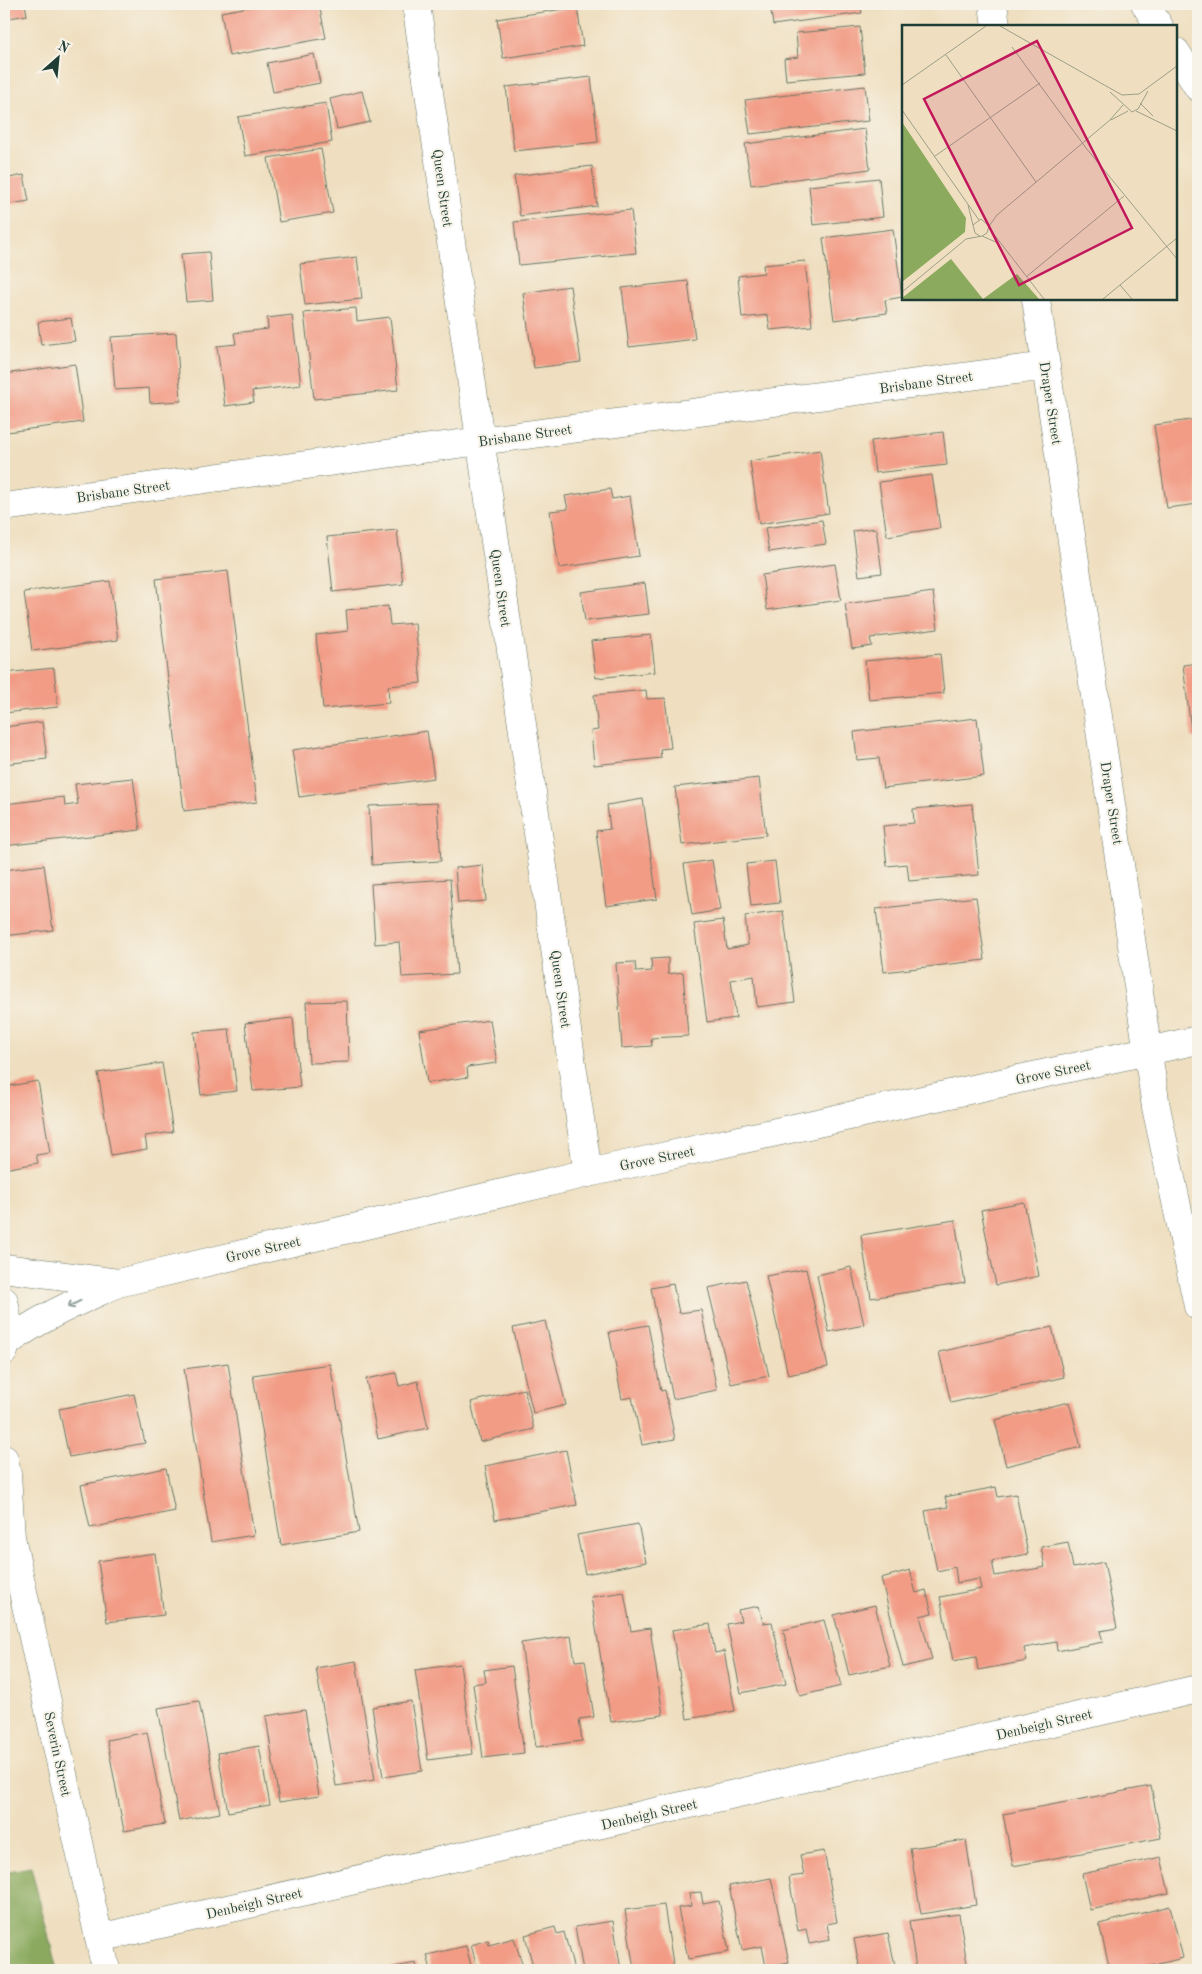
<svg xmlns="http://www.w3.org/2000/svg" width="1202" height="1974" viewBox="0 0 1202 1974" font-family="'Old Standard TT',serif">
<rect width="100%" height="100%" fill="#f7f3e8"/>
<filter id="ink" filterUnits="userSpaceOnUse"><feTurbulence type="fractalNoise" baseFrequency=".02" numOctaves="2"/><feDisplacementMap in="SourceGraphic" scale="10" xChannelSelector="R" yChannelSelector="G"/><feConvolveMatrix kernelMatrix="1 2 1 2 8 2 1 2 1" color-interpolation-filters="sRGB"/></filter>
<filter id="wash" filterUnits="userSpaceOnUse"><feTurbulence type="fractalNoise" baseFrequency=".0096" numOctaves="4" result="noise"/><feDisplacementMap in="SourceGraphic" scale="20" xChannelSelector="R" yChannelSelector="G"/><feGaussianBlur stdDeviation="1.12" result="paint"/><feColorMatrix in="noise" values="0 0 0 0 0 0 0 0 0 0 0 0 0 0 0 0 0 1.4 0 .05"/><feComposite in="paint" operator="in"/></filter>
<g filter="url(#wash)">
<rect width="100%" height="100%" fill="#efdfc0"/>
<path fill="#8baa5e" stroke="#557449" d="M31,1867L57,1970H4V1872Z"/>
<g id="blocks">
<path fill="#f29c86" d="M4,4H25L27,15L4,19Z
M266,4H319L326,38L229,56L221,12Z
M770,4H860L862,13L773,25Z
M577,7L583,46L503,58L497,19Z
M860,27L865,73L786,80L784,59L798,57L796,33Z
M314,54L320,83L273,92L267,63Z
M591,77L598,142L514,151L506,87Z
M865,86L869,121L750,134L745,100Z
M362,91L370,122L337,129L330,99Z
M326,103L332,142L245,156L238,117Z
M865,129L870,169L751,185L745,144Z
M321,149L333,213L279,222L268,158Z
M592,166L597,206L520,216L514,176Z
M24,175L29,201L4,205V179Z
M879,178L883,217L813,225L809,186Z
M631,210L636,253L519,265L514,222Z
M893,229L902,297L885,300L887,313L834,320L823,238Z
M209,252L213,300L186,302L181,254Z
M357,257L362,299L305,305L300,264Z
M805,261L812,326L770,330L768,315L742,318L738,276L764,273L763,265Z
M688,281L695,339L629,347L622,288Z
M570,286L581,362L534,368L523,293Z
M356,308L357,321L390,317L398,390L314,399L304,313Z
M292,315L301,385L252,391L254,402L225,406L217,346L236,344L234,333L268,329L267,318Z
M71,318L75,341L41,345L38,322Z
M176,333L181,401L150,403L149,388L115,390L111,337Z
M75,364L83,422L7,432L4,407V374Z
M1198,419V504L1167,508L1154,425Z
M943,432L947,465L875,473L871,441Z
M820,450L829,513L759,524L750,461Z
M932,475L940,528L887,536L879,482Z
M610,489L612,499L630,496L639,556L559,568L550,511L568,509L565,496Z
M822,520L826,544L769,552L765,528Z
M876,528L882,573L859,576L853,531Z
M397,530L403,584L333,592L327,537Z
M835,564L841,600L767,610L762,575Z
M228,571L257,802L184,811L156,579Z
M110,581L118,640L32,651L24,592Z
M645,583L649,614L585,621L581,592Z
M933,592L938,629L870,638L872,646L852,649L845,604Z
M388,606L390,625L415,623L421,683L388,686L389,703L323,709L316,635L348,631L346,610Z
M651,635L655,672L596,678L591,641Z
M940,654L944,693L869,700L865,661Z
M1198,663V737L1192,738L1183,665Z
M54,668L58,707L4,713V673Z
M646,690L647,699L665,698L671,748L660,749L661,758L594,765L591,731L598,730L594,695Z
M977,718L984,776L883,788L879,758L857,760L854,732Z
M42,722L47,759L4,764V727Z
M427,731L434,778L299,797L292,750Z
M133,778L140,830L4,846V804L64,797L65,806L78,804L75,784Z
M759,778L766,835L682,845L675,787Z
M643,799L657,899L606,906L596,831L610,829L607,805Z
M437,803L441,861L372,865L369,806Z
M972,804L979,875L909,881L907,864L887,866L883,826L914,823L913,809Z
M712,860L720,910L692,915L684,864Z
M775,861L780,903L751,906L746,864Z
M44,865L53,930L4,936V870Z
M483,865L486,901L458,903L455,868Z
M450,879L457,974L402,977L399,942L375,944L371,884Z
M976,897L985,960L884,972L876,909Z
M783,911L795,1002L757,1007L754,976L731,980L736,1018L707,1022L694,924L723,920L727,949L748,945L745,916Z
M668,958V974L683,972L688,1036L651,1038L652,1046L622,1048L616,963L635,962L636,972L652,971L651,959Z
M347,1001L349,1062L309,1063L306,1002Z
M293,1018L300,1087L253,1091L245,1023Z
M490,1020L497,1063L467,1067L468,1077L427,1083L419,1030Z
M229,1029L237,1091L201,1095L194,1032Z
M162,1063L173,1132L145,1136L147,1149L111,1155L98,1073Z
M38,1081L50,1153L36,1155L38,1163L4,1169V1087Z
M1024,1202L1039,1276L996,1285L981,1210Z
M955,1220L965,1283L871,1298L861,1235Z
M851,1267L864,1325L829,1332L817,1275Z
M806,1269L828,1367L788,1375L766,1276Z
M746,1280L769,1376L731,1384L708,1288Z
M673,1284L679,1313L701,1310L717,1390L673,1399L651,1288Z
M545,1321L566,1405L533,1413L513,1328Z
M648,1325L661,1391L665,1390L675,1439L642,1445L632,1397L622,1399L609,1332Z
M1052,1327L1064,1377L951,1403L939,1352Z
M228,1363L254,1535L211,1542L184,1369Z
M330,1364L359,1532L281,1545L253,1375Z
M396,1373L399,1386L418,1381L428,1428L378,1439L366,1379Z
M524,1389L534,1429L480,1442L471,1402Z
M134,1394L145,1443L69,1457L59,1409Z
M1069,1402L1081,1447L1006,1466L995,1420Z
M566,1450L577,1505L495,1520L485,1466Z
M166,1468L175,1511L90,1528L81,1485Z
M996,1487L998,1497L1016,1494L1028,1554L992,1561L995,1576L1045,1567L1041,1547L1068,1542L1073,1568L1104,1562L1117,1628L1100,1631L1103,1642L1057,1651L1056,1642L1024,1648L1027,1661L978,1670L976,1657L953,1661L940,1597L981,1589L979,1579L957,1583L955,1567L937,1571L925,1511L948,1507L945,1497Z
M638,1524L646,1562L585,1574L577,1535Z
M155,1553L164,1615L107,1622L98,1561Z
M910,1570L916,1593L926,1590L932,1613L920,1616L932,1660L903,1667L881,1578Z
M624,1592L631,1631L650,1628L663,1715L611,1722L591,1597Z
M875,1605L890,1666L849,1675L834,1615Z
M759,1606L763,1623L772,1622L786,1684L741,1693L727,1624L741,1621L738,1610Z
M824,1620L841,1686L800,1696L783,1630Z
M710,1624L715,1653L724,1651L735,1711L687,1719L672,1630Z
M571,1636L575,1661L585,1660L594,1717L579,1719L582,1741L536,1747L521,1643Z
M356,1661L375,1780L336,1786L316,1668Z
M460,1664L473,1754L428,1760L415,1670Z
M512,1666L524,1753L483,1758L473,1684L486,1682L484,1670Z
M199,1701L220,1813L179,1821L158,1708Z
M411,1701L422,1771L383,1777L372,1707Z
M305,1710L319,1796L279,1802L266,1716Z
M147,1732L165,1824L124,1831L107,1740Z
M259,1746L270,1805L228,1812L218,1753Z
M1151,1786L1161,1838L1013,1866L1003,1814Z
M966,1840L976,1905L921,1914L910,1848Z
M824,1851L837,1922L827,1924L830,1940L809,1944L806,1929L798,1931L789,1877L804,1875L800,1855Z
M1161,1857L1169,1893L1090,1910L1082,1874Z
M771,1878L789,1962L766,1967L762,1946L742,1950L729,1886Z
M701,1892L703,1904L719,1901L729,1952L688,1959L678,1908L691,1906L689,1893Z
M664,1905L674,1970H634L625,1910Z
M1170,1906L1183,1958L1134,1970H1110L1099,1924Z
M959,1914L968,1970H930L929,1966L916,1968L909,1921Z
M613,1921L621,1970H583L575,1927Z
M555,1927L557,1934L564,1932L574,1970H534L525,1935Z
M888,1933L896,1970H860L854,1939Z
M514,1938L524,1970H478L471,1945L488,1940L489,1945Z
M466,1946L472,1970H431L427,1955Z
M416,1963L417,1970H383V1969Z"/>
</g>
</g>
<g filter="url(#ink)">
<use href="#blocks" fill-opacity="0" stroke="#687665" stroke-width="1"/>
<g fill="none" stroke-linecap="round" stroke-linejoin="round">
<g stroke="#687665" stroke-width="29">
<path id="minor" d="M416,4L588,1173
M993,4L996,26
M1145,4L1159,26
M1176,52L1198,87
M1036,299L1156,1107L1198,1306
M4,507L480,441L1046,366
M99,1938L1198,1689"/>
</g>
<g stroke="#687665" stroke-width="29">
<path id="tertiary" d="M4,1268L118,1283
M4,1301C8,1318 10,1335 4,1351
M7,1343C40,1317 80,1301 118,1283L588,1173L1198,1040
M4,1459L7,1474L11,1537L106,1970"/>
</g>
<use href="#minor" stroke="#fff" stroke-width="28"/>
<use href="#tertiary" stroke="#fff" stroke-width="28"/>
</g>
<defs><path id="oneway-shaft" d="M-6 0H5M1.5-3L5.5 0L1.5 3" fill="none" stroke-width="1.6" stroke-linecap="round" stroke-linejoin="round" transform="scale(1.25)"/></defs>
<use stroke="#8f9e9a" href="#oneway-shaft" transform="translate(74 1304) rotate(153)"/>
</g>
<g text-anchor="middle" stroke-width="4" stroke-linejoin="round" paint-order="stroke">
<g font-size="14" fill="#1f3d34" stroke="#f7f3e8">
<text transform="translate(443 188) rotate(82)" y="5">Queen Street</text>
<text transform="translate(926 382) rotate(-8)" y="5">Brisbane Street</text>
<text transform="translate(1051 403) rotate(81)" y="5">Draper Street</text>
<text transform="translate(525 435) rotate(-8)" y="5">Brisbane Street</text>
<text transform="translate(123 491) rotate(-8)" y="5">Brisbane Street</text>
<text transform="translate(501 588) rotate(82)" y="5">Queen Street</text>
<text transform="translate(1112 803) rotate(81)" y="5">Draper Street</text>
<text transform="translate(561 989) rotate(82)" y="5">Queen Street</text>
<text transform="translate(1053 1072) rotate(-12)" y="5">Grove Street</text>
<text transform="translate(657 1158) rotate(-12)" y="5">Grove Street</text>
<text transform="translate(263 1249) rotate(-13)" y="5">Grove Street</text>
<text transform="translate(1044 1724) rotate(-13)" y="5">Denbeigh Street</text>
<text transform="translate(58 1754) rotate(78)" y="5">Severin Street</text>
<text transform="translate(649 1814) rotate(-13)" y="5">Denbeigh Street</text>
<text transform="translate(254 1903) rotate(-13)" y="5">Denbeigh Street</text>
</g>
</g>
<g transform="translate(902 25)">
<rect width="275" height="275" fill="#efdfc0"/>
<path d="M0,97L64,193L63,207L0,257ZM49,234L81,274H0V273ZM115,249L137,274H81Z" fill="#8baa5e"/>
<path fill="none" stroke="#9c9e88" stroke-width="1" d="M98,1L220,70L237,69L275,41M110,22L184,123L275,234M44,30L134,157M0,60L84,1M208,67L230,87L236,84L246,66M238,78L251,91M0,85L77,195M234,86L275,106M209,95L226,86M33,131L138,58M66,180L71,200M87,201L95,190L208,95L221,80M87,203L142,274M80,211L96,218M124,252L222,171M218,260L230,274M0,267L64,214L80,211L85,208L87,201L79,194L71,200L73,208L78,211M201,274L275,213"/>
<path fill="#c2185b" fill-opacity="0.15" stroke="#c2185b" stroke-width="2.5" d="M135,16L230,203L117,260L22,74Z"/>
<rect width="275" height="275" fill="none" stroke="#1f3d34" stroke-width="2.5"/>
</g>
<rect width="1202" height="1974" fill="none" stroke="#f7f3e8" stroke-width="20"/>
<g transform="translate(58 58) rotate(27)" stroke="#f7f3e8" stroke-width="4" paint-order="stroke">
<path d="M0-4L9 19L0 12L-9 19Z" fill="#1f3d34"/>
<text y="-8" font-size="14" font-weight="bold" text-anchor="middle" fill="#1f3d34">N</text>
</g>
</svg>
